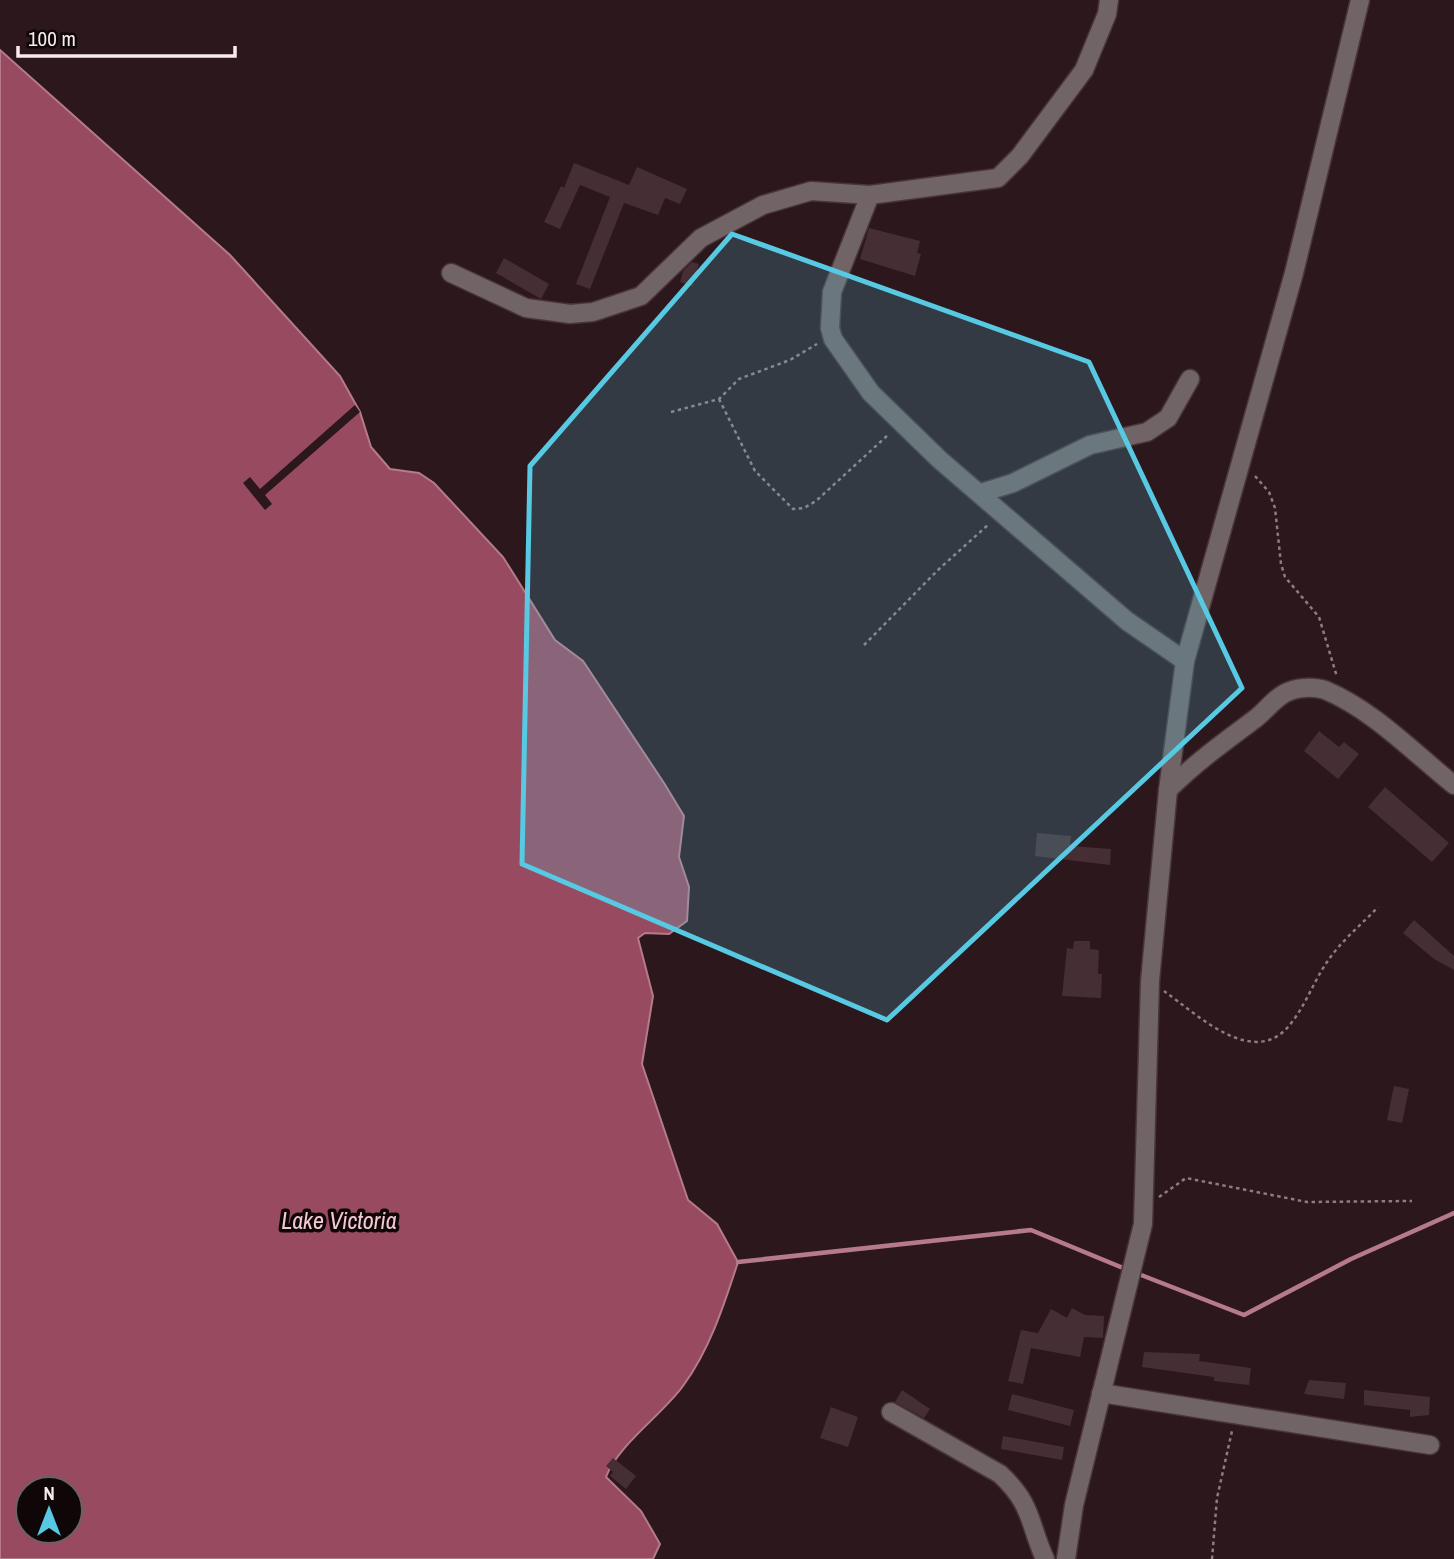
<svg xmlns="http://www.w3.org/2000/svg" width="1454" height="1559" viewBox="0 0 1454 1559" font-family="'Archivo Narrow',sans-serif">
<rect width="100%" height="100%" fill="#2c171c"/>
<path fill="#984b60" stroke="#b57b8a" stroke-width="2" fill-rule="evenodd" d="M0,50L230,255L340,376L360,412L371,447L390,469L419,473L434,483L503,557L555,640L583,661L664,783L684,816L679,857L689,887L687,921L669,934L645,933L638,938L653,996L642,1064L688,1200L717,1224L738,1262C724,1305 710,1349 683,1386C662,1415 618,1445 606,1477L641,1511L660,1544L653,1559H0ZM28,1489H70V1531H28Z"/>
<path fill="#2c171c" d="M355,405L360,412L265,495L272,504L265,510L243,483L250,477L260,489Z"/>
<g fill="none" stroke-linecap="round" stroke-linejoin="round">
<path stroke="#b57b8a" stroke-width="4.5" d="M738,1262L1031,1230L1128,1270
M1136,1273L1244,1315L1351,1259L1454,1213"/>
</g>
<path fill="#462f34" d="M574,163L629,185L637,167L687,189L680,204L665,198L658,215L624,203L590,289L576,284L610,197L580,185L560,229L544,222L561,186L564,188Z
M869,228L920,241L917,253L921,254L915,276L860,259Z
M504,258L549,284L541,299L496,273Z
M692,262L699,264L692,286L680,282L683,271Z
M1319,731L1339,747L1344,742L1359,754L1338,779L1304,751Z
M1385,787L1449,843L1432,862L1368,807Z
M1037,833L1071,836L1070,846L1111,849L1110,865L1035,856Z
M1414,920L1454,956V970L1434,959L1403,933Z
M1074,941H1090V949L1099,950L1098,974H1102L1101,998L1062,996L1067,948L1073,949Z
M1394,1086L1409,1089L1402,1123L1387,1120Z
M1072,1308L1085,1315L1104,1316L1103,1338L1084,1337L1080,1357L1031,1348L1023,1384L1008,1381L1021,1330L1038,1333L1051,1309L1067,1318Z
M1144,1352L1200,1354L1199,1361L1251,1368L1249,1385L1214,1381V1377L1142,1367Z
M1309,1380L1346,1383L1344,1399L1304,1394Z
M902,1390L930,1409L924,1418L895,1402Z
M1364,1390L1430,1397L1429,1415L1410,1417V1410L1364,1405Z
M1012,1394L1074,1410L1070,1426L1008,1410Z
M831,1407L858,1417L848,1447L820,1438Z
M1003,1436L1064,1447L1062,1460L1001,1449Z
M613,1458L636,1476L626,1489L610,1476L613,1472L606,1466Z"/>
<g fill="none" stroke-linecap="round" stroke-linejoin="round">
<g stroke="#493539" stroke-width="21">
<path id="minor" d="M870,195L832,292L830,328L833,339L871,393L940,460L1127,621L1185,661
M451,273L526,308L570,314L593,312L641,296L701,238L763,205L811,191L870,195L998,178L1020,156L1084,70L1107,14L1109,0
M981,493L1013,483L1090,445L1147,432L1168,418L1190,379
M1168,790C1195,763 1224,742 1255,719C1267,710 1277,694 1293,690C1302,687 1316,687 1325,690C1373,710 1414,753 1454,785
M1101,1393L1430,1445
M891,1412L1000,1474C1033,1505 1028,1521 1045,1559"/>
</g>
<g stroke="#493539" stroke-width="21">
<path id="tertiary" d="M1066,1559L1074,1505L1143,1224L1150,981L1168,790L1185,661L1294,273L1360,0"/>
</g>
<path stroke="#8e7c80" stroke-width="2.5" stroke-dasharray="3.5 3.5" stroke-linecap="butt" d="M719,399L755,471L793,509L804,508L816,501L889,434
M671,412L719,399L739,379L790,360L817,344
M1255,476L1269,492L1275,508L1281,564L1285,577L1319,617L1337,677
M864,645L939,569L989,524
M1164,991C1198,1015 1256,1072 1292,1022C1306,1004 1314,981 1327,962C1340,942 1362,924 1378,907
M1159,1197L1186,1178L1307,1202L1412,1201
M1212,1559L1217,1498L1232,1431"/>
<use href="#minor" stroke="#706466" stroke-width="18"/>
<use href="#tertiary" stroke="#706466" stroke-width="18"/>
</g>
<path fill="#57c9e2" fill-opacity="0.2" stroke="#57c9e2" stroke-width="5" stroke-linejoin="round" d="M732,234L1089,362L1242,688L887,1020L522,864L530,466Z"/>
<g text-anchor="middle" stroke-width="7" stroke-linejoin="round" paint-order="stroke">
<g font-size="24" font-style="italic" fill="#f6c8d2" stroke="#0e0607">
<text x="339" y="1229">Lake Victoria</text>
</g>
</g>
<g transform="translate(49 1510)"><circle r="33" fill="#0e0607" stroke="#6c6163" stroke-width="2"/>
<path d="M0-5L12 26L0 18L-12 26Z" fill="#57c9e2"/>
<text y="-10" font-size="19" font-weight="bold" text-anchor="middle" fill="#f9eaed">N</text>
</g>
<path d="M18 46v10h217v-10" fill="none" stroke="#f9eaed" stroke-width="3.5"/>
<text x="28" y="46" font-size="21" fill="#f9eaed" stroke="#0e0607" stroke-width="5" paint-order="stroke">100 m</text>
</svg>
